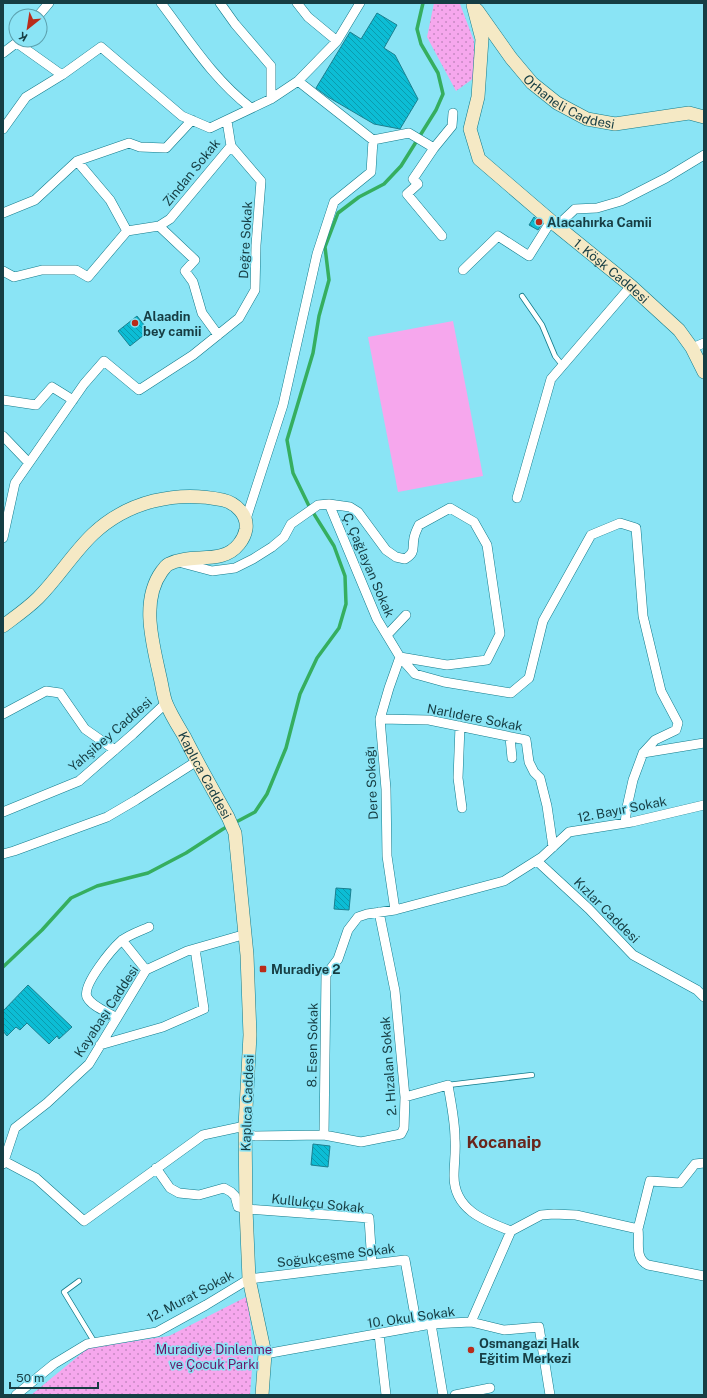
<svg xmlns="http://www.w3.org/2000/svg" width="707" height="1398" viewBox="0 0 707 1398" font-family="'Public Sans',sans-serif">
<defs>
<pattern id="park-dots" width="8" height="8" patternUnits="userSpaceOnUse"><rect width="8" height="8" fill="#f6a7ed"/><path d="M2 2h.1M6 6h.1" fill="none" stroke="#c689c2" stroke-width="1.8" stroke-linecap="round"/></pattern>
<pattern id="building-back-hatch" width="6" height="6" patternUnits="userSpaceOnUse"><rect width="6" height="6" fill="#0cbdd5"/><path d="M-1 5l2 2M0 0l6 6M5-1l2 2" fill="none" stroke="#0b9bae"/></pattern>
</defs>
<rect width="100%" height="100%" fill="#8ae4f5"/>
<path fill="#f6a7ed" d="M453,321L483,476L398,492L368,337Z"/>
<path fill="url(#park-dots)" d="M434,3L460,4L474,41V78L456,91L427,37Z
M248,1296L253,1356L250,1395H31L88,1348L169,1336Z"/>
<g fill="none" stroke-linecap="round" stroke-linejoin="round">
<path stroke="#35ae5f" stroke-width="3.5" d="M3,967L42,930L71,898L97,886L148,873L186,853L223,829L255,812L267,794L286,748L300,694L317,658L339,628L346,604L345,576L334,546L309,506L293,473L287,440L313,353L319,316L329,280L325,247L338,213L359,197L384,184L401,166L436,110L443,94L438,73L421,44L417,29L423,3"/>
</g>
<path fill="url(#building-back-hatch)" stroke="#1b8090" d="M377,13L397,25L384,48L395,55L418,99L400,129L374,124L328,97L316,88L350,32L361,39Z
M534,217L542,224L538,230L529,225Z
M137,316L149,331L130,346L118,331Z
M336,888L351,889L349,910L334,909Z
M28,985L72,1027L59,1039L57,1036L49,1044L27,1023L20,1030L16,1027L7,1036L3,1031V1011Z
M313,1144L330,1146L328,1167L311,1165Z"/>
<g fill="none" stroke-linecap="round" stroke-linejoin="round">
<g stroke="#127b8b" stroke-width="6">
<path id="service" d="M522,296L542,325L555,356L563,366
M448,1085L532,1075
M79,1281L64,1292L95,1343"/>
</g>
<g stroke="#127b8b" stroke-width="10">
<path id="minor" d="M161,3C189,40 214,80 251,108
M220,3L235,24L271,66V99
M297,3L308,17L337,41
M38,16L49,3
M17,43L62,75
M3,53L20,40
M298,81L373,140L409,133L434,148
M3,129L26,97L62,75L101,47L182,116L210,128L271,99L298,81L337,41L360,3
M77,161L110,200L127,231
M3,213L35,200L77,161L129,143L140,147L166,148L192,120
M159,226L195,260L185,271L193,282L202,313L218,335
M557,226L575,209L597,208L621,201L666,178L704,155
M127,231L159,226L170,219L231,146L227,121
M442,236L407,194L418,184L413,179L434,148L452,126L453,113
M463,270L498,236L529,256L551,221
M3,271L14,277L42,270H76L88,277L127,231
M692,348L704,343
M3,400L36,405L52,387L73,400
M3,436L29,463
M517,498L551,379L631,286
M329,504L377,619L400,657L415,674L444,682L511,693L529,678L543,621L591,535L620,523L636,528L643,616L661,691L678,723L676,730L655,740L643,753L633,780L627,807L625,823
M246,519L283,405L317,254L334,202L371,172L373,140
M3,538L15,483L84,384L104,361L139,390L193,355L239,318L255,290L256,245L261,181L231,146
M182,563L212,571L235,568L253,559L272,547L284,537L291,524L318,505L329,504L350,507L358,512L386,550L396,557L405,559C416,552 412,549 414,538C415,533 417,529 419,525L450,508L474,522L487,545L500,634L487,660L447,665L400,657
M387,635L406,615
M3,714L46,691L60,693L85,729L115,750
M380,719L429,720L526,740L529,762L534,772L540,778L547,806L553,847
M460,726L458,778L462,808
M510,737L512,758
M643,753L704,743
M3,812L79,781L133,734L166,703
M3,854L14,851L107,817L136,800L197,761
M537,861L589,909L633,955L697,990L704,997
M395,910L387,856L386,789L380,719L389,688L400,657
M122,940L146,970
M117,1018C108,1012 92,1007 87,997C82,985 112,949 121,941C128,935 140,931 149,927
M100,1045L163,1027L204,1009L195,949
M405,1097L448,1085C451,1103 455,1121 455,1139C456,1152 454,1164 454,1176C454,1210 485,1221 511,1231L541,1215L554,1214L576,1215L638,1229C640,1242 634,1258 648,1265L704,1276
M324,1135L326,975L338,959L348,930L358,917L367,914L395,910L504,881L542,857L569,832L632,822L704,805
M245,1136L324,1135L361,1142L401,1134L404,1128L405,1097L395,991L379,912
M4,1161L36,1178L84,1221L203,1135L245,1126
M3,1164L15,1128L47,1103L89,1064L146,970L187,951L246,934
M156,1168L170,1188L179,1193L199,1195L224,1188L231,1192L235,1196L238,1207L246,1209L369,1218L372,1264
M638,1229L650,1181L680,1183L695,1164L704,1163
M471,1322L511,1231
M431,1324L443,1395
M379,1334L386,1395
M265,1354L431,1324L471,1322L504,1330L539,1327L550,1395
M16,1395L54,1364L87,1344L157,1332L206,1305L249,1279L405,1260L417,1327
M455,1395L490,1388"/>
</g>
<g stroke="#127b8b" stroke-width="14">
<g id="secondary">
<path id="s1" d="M473,5L482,39L478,97L470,129L479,159L557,226L631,286L679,330L692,348L704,372"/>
<path id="s2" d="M477,10L511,58L532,83L557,103L587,119L615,124L689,113L704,117"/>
<path id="s3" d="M3,626C15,617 28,608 38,598C58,578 73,553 93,534C128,501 177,490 223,500C236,503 248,515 246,529C245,535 243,539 239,544C222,566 192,552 169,564C166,565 164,569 162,571C140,601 153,644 160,677C162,685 163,695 166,703C171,715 178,726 184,736C198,764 213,790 228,817L235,833L247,955L250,1035L245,1126L246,1209L249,1279L265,1354L262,1395"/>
</g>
</g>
<use href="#service" stroke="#fff" stroke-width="4.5"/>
<use href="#minor" stroke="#fff" stroke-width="9"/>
<use href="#secondary" stroke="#f5e9c5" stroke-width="13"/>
</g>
<g fill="#b92c1a" stroke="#8ae4f5" stroke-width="1.5">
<circle cx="539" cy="222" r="4"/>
<circle cx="135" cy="323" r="4"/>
<rect x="259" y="965" width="8" height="8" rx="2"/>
<circle cx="471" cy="1350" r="4"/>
</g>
<g text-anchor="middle" stroke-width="3" stroke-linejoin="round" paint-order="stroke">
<g font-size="13" fill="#163d43" stroke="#8ae4f5">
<text dy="5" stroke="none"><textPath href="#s2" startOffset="134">Orhaneli Caddesi</textPath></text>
<text transform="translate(191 172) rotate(-51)" y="5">Zindan Sokak</text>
<text transform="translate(245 240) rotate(-87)" y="5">Değre Sokak</text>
<text dy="5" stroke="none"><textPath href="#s1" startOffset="331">1. Köşk Caddesi</textPath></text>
<text transform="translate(369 565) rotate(67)" y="5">Ç. Çağlayan Sokak</text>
<text transform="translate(475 717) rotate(11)" y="5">Narlıdere Sokak</text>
<text transform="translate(110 734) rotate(-41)" y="5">Yahşibey Caddesi</text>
<text dy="5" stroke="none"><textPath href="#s3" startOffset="629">Kaplıca Caddesi</textPath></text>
<text transform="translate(371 783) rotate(-93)" y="5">Dere Sokağı</text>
<text transform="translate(622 809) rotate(-11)" y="5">12. Bayır Sokak</text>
<text transform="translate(607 910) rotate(45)" y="5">Kızlar Caddesi</text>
<text transform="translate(106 1011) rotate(-57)" y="5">Kayabaşı Caddesi</text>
<text transform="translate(312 1045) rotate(-89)" y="5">8. Esen Sokak</text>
<text transform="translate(388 1066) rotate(-94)" y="5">2. Hızalan Sokak</text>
<text transform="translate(247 1103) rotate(-88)" y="5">Kaplıca Caddesi</text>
<text transform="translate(318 1203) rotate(6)" y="5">Kullukçu Sokak</text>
<text transform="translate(336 1255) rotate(-7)" y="5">Soğukçeşme Sokak</text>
<text transform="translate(190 1296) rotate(-28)" y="5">12. Murat Sokak</text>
<text transform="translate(411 1317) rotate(-8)" y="5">10. Okul Sokak</text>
</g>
<g font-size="13" font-weight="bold" fill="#163d43" stroke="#8ae4f5" text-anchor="start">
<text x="547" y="227">Alacahırka Camii</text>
<text x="143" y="321">Alaadin<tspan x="143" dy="15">bey camii</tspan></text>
<text x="271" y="974">Muradiye 2</text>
<text x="479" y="1348">Osmangazi Halk<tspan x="479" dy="15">Eğitim Merkezi</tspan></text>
</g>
<g font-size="13" fill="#6c1767" stroke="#8ae4f5">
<text x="214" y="1354">Muradiye Dinlenme<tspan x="214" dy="15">ve Çocuk Parkı</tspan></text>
</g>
<g font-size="17" font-weight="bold" fill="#69251b" stroke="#8ae4f5">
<text x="504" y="1148">Kocanaip</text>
</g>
</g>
<rect width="707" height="1398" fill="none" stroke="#163d43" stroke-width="8"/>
<g transform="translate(28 28) rotate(210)"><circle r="19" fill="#8ae4f5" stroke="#5ca1ae"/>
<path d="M0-3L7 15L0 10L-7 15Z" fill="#b92c1a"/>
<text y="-6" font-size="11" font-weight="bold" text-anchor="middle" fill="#163d43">K</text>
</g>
<path d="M10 1382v6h88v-6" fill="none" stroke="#163d43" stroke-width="2"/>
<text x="16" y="1382" font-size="12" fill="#163d43" stroke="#8ae4f5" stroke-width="3" paint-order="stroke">50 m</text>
</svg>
